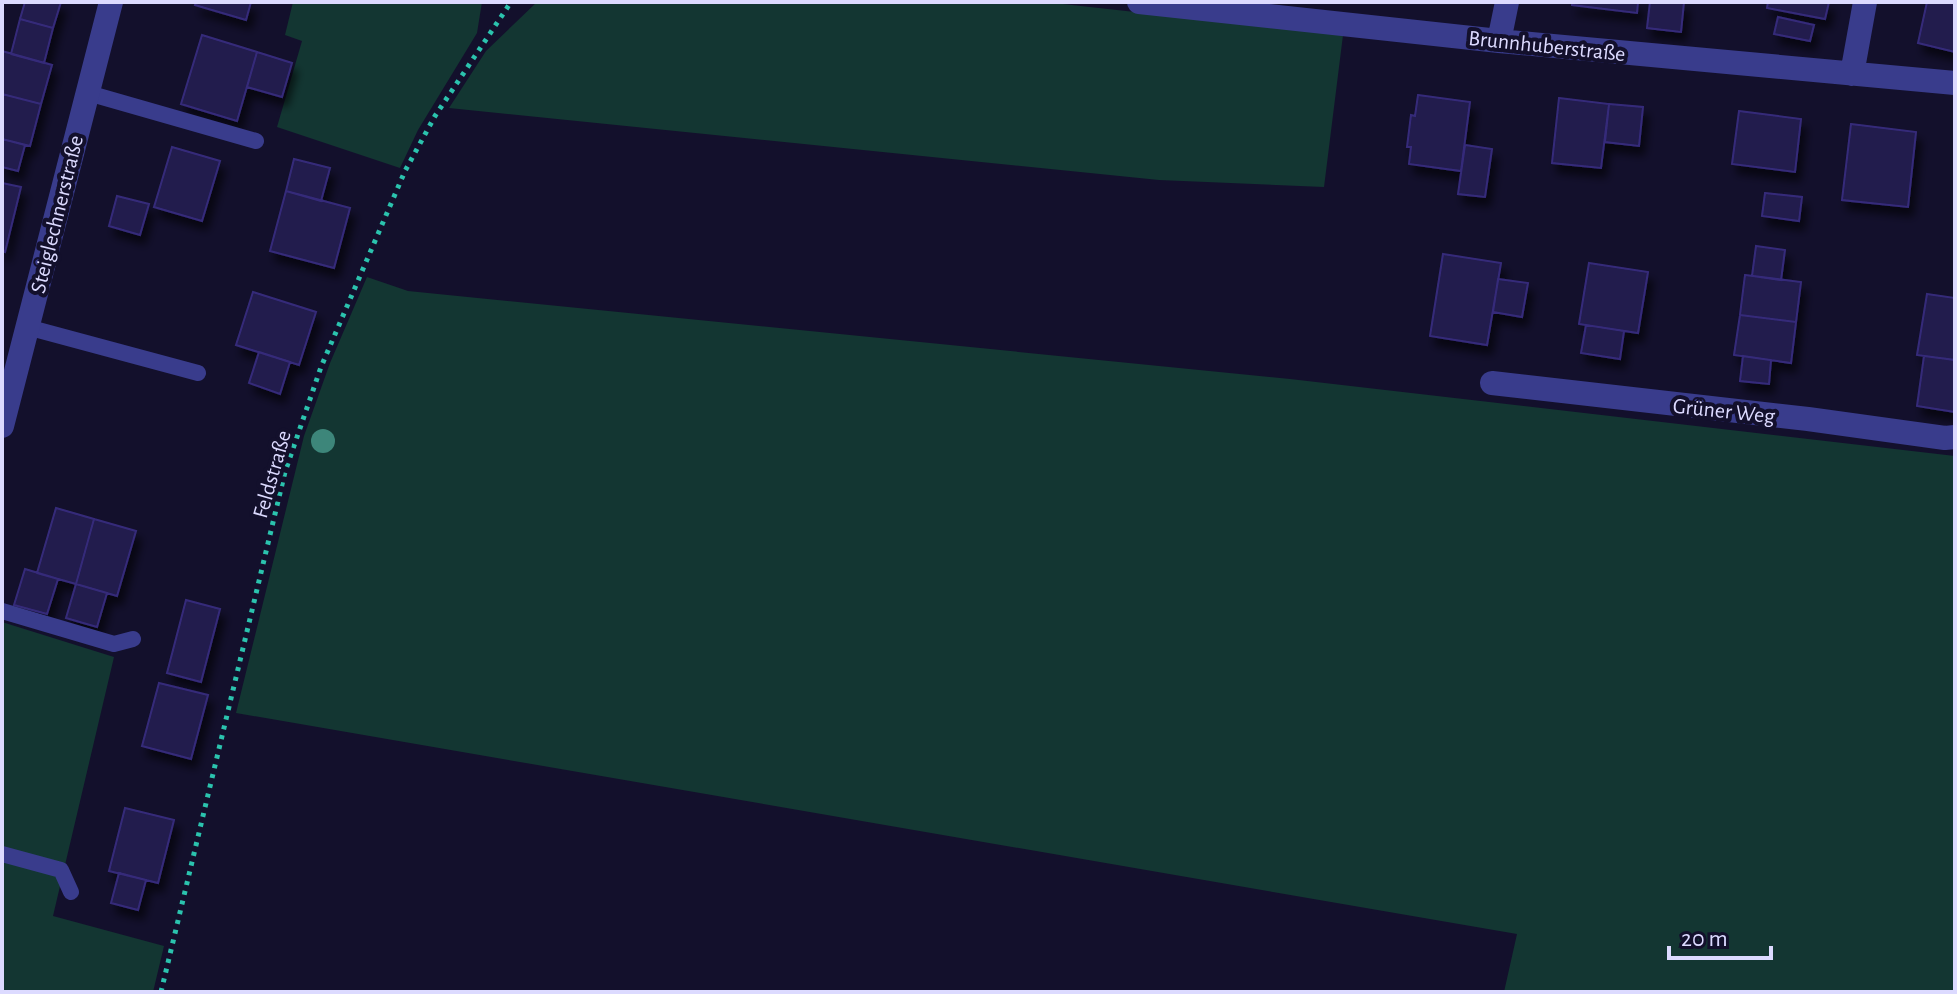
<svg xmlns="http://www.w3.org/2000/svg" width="1957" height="994" viewBox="0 0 1957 994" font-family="'Alegreya Sans',sans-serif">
<defs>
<filter id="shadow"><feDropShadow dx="5" dy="9" stdDeviation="4" flood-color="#0009"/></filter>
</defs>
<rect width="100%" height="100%" fill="#13102c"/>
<path fill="#133632" d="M293,2H482L477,33L418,130L400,168L277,127L302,41L285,35Z
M537,2H1045L1343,35L1324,187L1159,180L449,108L486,51Z
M367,277L408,291L1290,379L1955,456L1953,860L1955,992H1504L1517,934L236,713L304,436L330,363Z
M2,622L114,657L53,916L164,946L153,992H2Z"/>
<path fill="#211b4d" stroke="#362c7a" stroke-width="2" filter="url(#shadow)" d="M25,2H61L53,28L20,19Z
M196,2H251L246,20L195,5Z
M1572,2H1638L1637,13L1572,5Z
M1650,2H1684L1681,32L1647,28Z
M1768,2H1829L1825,19L1767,8Z
M1927,2H1955V52L1918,43Z
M1778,17L1814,25L1810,41L1774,34Z
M20,19L53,28L44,63L11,54Z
M202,35L257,52L237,121L181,104Z
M2,51L52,65L41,104L2,94Z
M257,52L292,63L282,97L247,87Z
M2,94L41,104L30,146L2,139Z
M1418,95L1470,102L1461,171L1409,164L1411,147H1407L1411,115L1415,116Z
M1559,98L1609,104L1601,168L1552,163Z
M1609,104L1643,107L1639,146L1605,142Z
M1739,111L1801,119L1795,172L1732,164Z
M1851,124L1916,132L1908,207L1842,200Z
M2,139L25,145L18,171L2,167Z
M1465,145L1492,149L1485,197L1458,194Z
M172,147L220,161L202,221L154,207Z
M294,159L330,168L321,201L286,191Z
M2,183L21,187L5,252L2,251Z
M286,191L350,208L334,268L270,251Z
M1765,193L1802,197L1799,221L1762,216Z
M117,196L149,204L140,235L109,226Z
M1756,246L1785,250L1781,280L1752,276Z
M1443,254L1501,263L1487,345L1430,336Z
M1589,263L1648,272L1638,333L1579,324Z
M1745,275L1801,282L1796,322L1740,315Z
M1498,279L1528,283L1522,317L1493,312Z
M253,292L316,312L299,365L236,345Z
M1927,294L1955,298V360L1917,355Z
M1740,315L1796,322L1791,363L1734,355Z
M1586,325L1624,331L1620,359L1581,353Z
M259,352L290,362L280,394L249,383Z
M1743,356L1771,360L1769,384L1740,381Z
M1924,356L1955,360V412L1917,406Z
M56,508L94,519L76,584L37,573Z
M94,519L136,531L117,596L76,584Z
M25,569L58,579L47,614L14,605Z
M76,584L107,593L97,627L66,618Z
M186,600L220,609L201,682L167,673Z
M159,683L208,695L191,759L142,746Z
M125,808L174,820L158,883L109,871Z
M119,873L146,880L138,910L111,903Z"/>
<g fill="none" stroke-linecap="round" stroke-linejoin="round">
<path stroke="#2bc3ae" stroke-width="5" stroke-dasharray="4 6" stroke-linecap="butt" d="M161,992L285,472L321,367L405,171L435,116L511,2"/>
<path stroke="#393c8c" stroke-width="16" d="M88,93L256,141
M27,327L198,373
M2,611L114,644L133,639
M2,854L61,870L71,892"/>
<path stroke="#393c8c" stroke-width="24" d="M1139,2L1499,41L1955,83
M1499,41L1507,2
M1852,74L1865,2
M1492,383L1808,419L1945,438L1955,437
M2,426L111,2"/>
</g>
<circle fill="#3d867a" cx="323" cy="441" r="12"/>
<g text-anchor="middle" stroke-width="8" stroke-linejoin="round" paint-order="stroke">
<g font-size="22" fill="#dcdaff" stroke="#13102c">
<text transform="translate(1547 45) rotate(6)" y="8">Brunnhuberstraße</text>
<text transform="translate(56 214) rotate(-76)" y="8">Steiglechnerstraße</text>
<text transform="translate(1724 410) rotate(6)" y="8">Grüner Weg</text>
<text transform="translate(271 474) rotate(-74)" y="8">Feldstraße</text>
</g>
</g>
<rect width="1957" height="994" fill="none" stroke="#dcdaff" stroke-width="8"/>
<path d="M1669 946v12h102v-12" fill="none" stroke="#dcdaff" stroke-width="4"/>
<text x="1681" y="946" font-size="24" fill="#dcdaff" stroke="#13102c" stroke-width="6" paint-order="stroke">20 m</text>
</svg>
